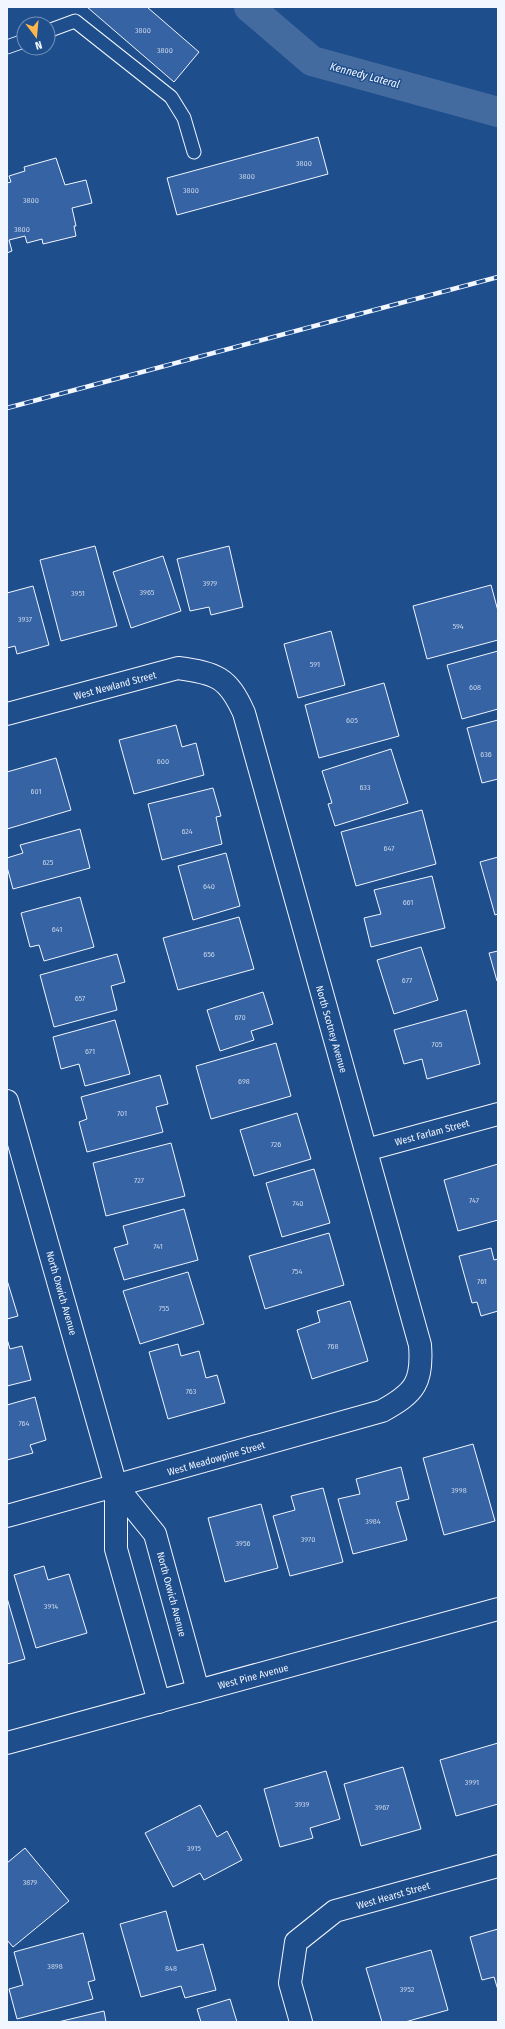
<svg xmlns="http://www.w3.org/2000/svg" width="505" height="2029" viewBox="0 0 505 2029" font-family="'Fira Sans Condensed',sans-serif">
<rect width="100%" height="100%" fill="#1f4e8c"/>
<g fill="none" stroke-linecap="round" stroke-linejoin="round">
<path stroke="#446ba0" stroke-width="30" d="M249,7L312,61L498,112"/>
</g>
<path fill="#3563a3" stroke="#f2f6ff" d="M87,7H147L199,52L174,82Z
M318,137L328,174L177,215L167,178Z
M56,158L65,185L86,180L92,203L72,208L76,226H74L76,236L43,244L42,239L27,243L25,236L9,240L12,251L7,253V183L11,182L9,176L25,171L24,167Z
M95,546L117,626L61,641L40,560Z
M229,546L243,607L211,615L209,607L190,611L177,559Z
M163,556L181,611L131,628L113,572Z
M491,585L498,611V640L427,659L413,606Z
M33,586L49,645L17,654L15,646L7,648V593Z
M331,631L345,685L298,698L284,644Z
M498,651V709L462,719L447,665Z
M384,683L399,736L319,758L305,705Z
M498,720V779L482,783L467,728Z
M176,725L182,747L196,743L204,775L134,794L119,740Z
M391,749L408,803L335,826L328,804L332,803L322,771Z
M56,758L71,810L7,829V772Z
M213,788L221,816L216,817L222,844L162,860L148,804Z
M422,810L436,864L356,886L341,832Z
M80,829L90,868L13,889L7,867V858L23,853L20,845Z
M226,853L240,906L193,920L178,866Z
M498,857V914L495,915L480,862Z
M432,876L445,928L371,947L364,918L381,914L374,890Z
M80,897L94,947L44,961L39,945L30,947L21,913Z
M239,917L254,969L178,990L163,938Z
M421,947L438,1000L394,1014L377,960Z
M498,951V981H497L489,953Z
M117,954L125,982L111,986L117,1010L54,1027L40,975Z
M263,992L273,1024L251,1031L254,1040L220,1051L207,1010Z
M466,1010L480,1064L427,1079L422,1059L404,1064L394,1030Z
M115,1020L130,1074L85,1086L79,1064L61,1069L53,1037Z
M276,1043L291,1096L211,1119L196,1066Z
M160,1075L168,1104L156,1107L163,1132L87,1152L79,1122L87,1119L81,1097Z
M297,1113L311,1159L254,1176L240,1130Z
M171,1143L185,1196L106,1216L93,1163Z
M498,1164V1220L458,1231L444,1180Z
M314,1169L330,1223L282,1237L266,1183Z
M184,1209L198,1260L124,1280L114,1248L128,1244L123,1226Z
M329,1233L344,1285L265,1309L249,1256Z
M491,1248L494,1260L498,1259V1311L481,1316L477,1302L472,1303L459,1256Z
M188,1272L204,1324L140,1344L123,1291Z
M7,1280L18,1316L7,1319Z
M350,1301L368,1361L312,1379L297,1330L320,1322L317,1311Z
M7,1339L10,1349L22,1346L31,1380L7,1386Z
M178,1344L181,1356L199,1351L206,1378L217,1375L225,1403L168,1419L149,1352Z
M35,1397L46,1440L30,1445L33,1453L7,1460V1405Z
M473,1444L495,1521L444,1535L423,1458Z
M401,1467L409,1499L396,1502L407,1540L353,1554L338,1499L360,1494L356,1479Z
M323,1488L343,1562L290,1576L273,1516L295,1510L291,1496Z
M261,1504L278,1568L225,1582L208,1518Z
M44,1566L48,1580L69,1574L87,1633L36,1648L14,1575Z
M7,1598L25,1659L7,1664Z
M498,1743V1804L456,1816L440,1760Z
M403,1767L421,1829L361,1846L344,1784Z
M326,1771L340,1819L310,1828L313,1838L280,1847L264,1789Z
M200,1805L217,1837L227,1831L242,1860L204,1880L200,1873L173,1887L145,1833Z
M25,1848L69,1901L13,1947L7,1940V1863Z
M166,1911L177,1951L203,1944L216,1990L185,1998L181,1986L141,1997L120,1924Z
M498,1929V1990L494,1977L482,1980L470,1937Z
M83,1933L95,1980L88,1982L93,1999L17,2019L9,1989L23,1985L14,1952Z
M431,1950L448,2010L405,2022H382L366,1968Z
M230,1999L237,2022H201L197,2009Z
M104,2011L106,2022H58Z"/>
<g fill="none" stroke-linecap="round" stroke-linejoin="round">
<g stroke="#f2f6ff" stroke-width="15">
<path id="service" d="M48,31L75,21L171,97L184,118L194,152
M7,47L24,41"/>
</g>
<g stroke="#f2f6ff" stroke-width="24">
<path id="minor" d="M7,714L178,668C216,673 228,677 244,713L420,1345C423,1382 415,1393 382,1411L7,1516
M7,1101L116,1486V1549L159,1702
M366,1150L498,1114
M116,1486L155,1534L198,1691
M301,2022L290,1983L296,1942L335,1911L498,1866"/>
</g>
<g stroke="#f2f6ff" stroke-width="24">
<path id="tertiary" d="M7,1743L498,1609"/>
</g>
<use href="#service" stroke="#1f4e8c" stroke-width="13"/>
<use href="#minor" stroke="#1f4e8c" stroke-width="22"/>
<use href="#tertiary" stroke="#1f4e8c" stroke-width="22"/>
<g stroke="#f2f6ff" stroke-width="4.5">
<path id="rail" d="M7,408L498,277"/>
</g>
<use href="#rail" stroke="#1f4e8c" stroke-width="3" stroke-dasharray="9" stroke-linecap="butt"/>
</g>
<g text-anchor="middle" stroke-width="3" stroke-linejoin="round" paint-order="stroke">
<g font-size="8" fill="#c3d1e8">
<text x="143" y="33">3800</text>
<text x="165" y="53">3800</text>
<text x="304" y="166">3800</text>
<text x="247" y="179">3800</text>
<text x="191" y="193">3800</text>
<text x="31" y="203">3800</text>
<text x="22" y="232">3800</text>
<text x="210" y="586">3979</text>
<text x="147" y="595">3965</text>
<text x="78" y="596">3951</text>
<text x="25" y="622">3937</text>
<text x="458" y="629">594</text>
<text x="315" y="667">591</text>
<text x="475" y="690">608</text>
<text x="352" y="723">605</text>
<text x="486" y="757">636</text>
<text x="163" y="764">600</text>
<text x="365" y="790">633</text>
<text x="36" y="794">601</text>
<text x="187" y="834">624</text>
<text x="389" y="851">647</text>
<text x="48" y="865">625</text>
<text x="209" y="889">640</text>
<text x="408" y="905">661</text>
<text x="57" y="932">641</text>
<text x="209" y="957">656</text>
<text x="407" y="983">677</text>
<text x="80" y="1001">657</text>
<text x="240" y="1020">670</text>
<text x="437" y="1047">705</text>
<text x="90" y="1054">671</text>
<text x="244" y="1084">698</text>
<text x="122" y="1116">701</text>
<text x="276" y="1147">726</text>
<text x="139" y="1183">727</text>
<text x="474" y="1203">747</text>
<text x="298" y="1206">740</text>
<text x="158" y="1249">741</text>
<text x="297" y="1274">754</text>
<text x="482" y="1284">761</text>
<text x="164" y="1311">755</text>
<text x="333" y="1349">768</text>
<text x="191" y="1394">763</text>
<text x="24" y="1426">764</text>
<text x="459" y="1493">3998</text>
<text x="373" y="1524">3984</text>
<text x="308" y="1542">3970</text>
<text x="243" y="1546">3956</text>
<text x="51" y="1609">3914</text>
<text x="472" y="1785">3991</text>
<text x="302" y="1807">3939</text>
<text x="382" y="1810">3967</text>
<text x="194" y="1851">3915</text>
<text x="30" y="1885">3879</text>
<text x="55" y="1969">3898</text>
<text x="171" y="1971">848</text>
<text x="407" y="1992">3952</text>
</g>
<g font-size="10" fill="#f2f6ff" stroke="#1f4e8c">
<text transform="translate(115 685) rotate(-15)" y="4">West Newland Street</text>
<text transform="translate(332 1029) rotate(74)" y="4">North Scotney Avenue</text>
<text transform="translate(432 1132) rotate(-15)" y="4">West Farlam Street</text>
<text transform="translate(62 1293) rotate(74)" y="4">North Oxwich Avenue</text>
<text transform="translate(216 1458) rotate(-16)" y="4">West Meadowpine Street</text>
<text transform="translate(172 1594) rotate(75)" y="4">North Oxwich Avenue</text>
<text transform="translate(253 1676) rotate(-15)" y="4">West Pine Avenue</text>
<text transform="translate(393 1895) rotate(-16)" y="4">West Hearst Street</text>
</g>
<g font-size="11" font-style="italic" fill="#f2f6ff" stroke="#1f4e8c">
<text transform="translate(365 75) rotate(15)" y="4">Kennedy Lateral</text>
</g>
</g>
<rect width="505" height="2029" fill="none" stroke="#f2f6ff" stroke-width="16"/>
<g transform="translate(36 36) rotate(164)"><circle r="19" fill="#1f4e8c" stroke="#7391ba"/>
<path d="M0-3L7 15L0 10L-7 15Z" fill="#ffb74d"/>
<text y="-6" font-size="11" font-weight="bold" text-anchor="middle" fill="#f2f6ff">N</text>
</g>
</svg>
